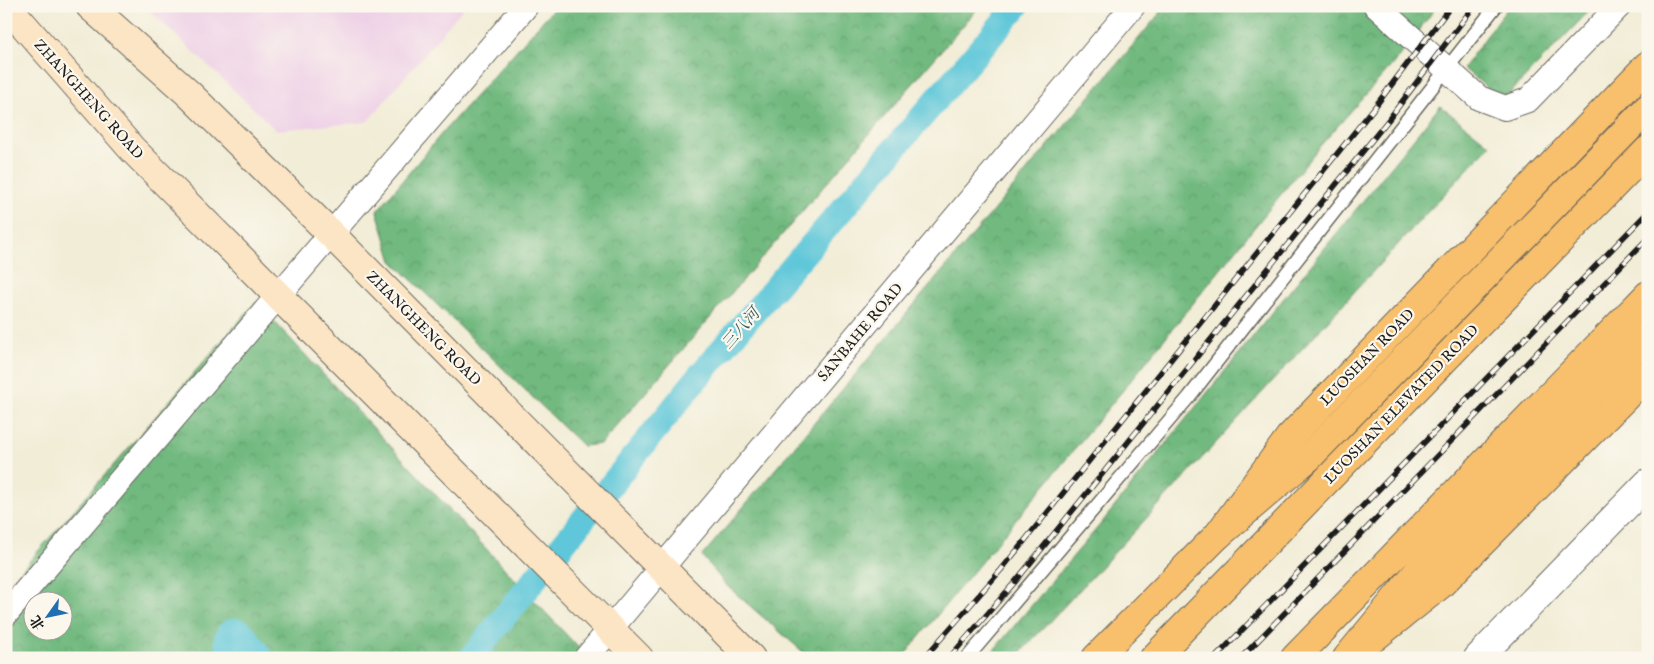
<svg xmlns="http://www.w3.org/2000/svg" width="1654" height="664" viewBox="0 0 1654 664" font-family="'IM FELL English','Noto Serif SC',serif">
<defs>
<pattern id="forest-crowns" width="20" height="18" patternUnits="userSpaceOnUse" patternTransform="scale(1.25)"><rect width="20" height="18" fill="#71b97f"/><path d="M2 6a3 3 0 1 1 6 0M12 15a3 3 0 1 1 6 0" fill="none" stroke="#619e6d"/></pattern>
</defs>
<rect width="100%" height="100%" fill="#fbf7ec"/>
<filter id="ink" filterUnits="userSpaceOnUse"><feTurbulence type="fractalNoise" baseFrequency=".02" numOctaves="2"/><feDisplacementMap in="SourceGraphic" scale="10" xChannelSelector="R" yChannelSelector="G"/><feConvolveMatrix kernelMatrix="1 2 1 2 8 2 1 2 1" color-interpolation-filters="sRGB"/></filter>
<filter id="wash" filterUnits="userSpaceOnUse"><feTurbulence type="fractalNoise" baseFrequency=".0096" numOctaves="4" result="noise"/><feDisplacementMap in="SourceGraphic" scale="20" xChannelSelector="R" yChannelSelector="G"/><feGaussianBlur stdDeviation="1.12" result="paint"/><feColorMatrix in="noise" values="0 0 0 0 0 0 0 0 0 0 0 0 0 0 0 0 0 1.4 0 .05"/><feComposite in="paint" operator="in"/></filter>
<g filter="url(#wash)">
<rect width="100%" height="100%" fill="#f2edd7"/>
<path fill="#eed0e7" d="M145,6H465L367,122L276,130Z"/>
<path fill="url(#forest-crowns)" stroke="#466a4e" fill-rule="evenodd" d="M556,6H980L601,444L583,446L392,261L377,211L443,132Z
M1166,6H1437L1393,64L1320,146L1124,389L902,658H810L727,586L702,556Z
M1509,6H1594L1507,96L1490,90L1463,68Z
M1440,106L1490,145C1331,315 1176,490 1015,658H987L1099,526Z
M256,302L588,658H6V588ZM32,602H62V632H32Z"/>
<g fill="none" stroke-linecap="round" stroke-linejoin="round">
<path stroke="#5ec7d9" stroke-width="25" d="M471,658L699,376L1017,6"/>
<path stroke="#5ec7d9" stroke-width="44" d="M236,640L250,658"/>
</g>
</g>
<g filter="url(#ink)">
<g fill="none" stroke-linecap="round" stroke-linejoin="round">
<g stroke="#67655d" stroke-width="15">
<path id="service" d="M967,658L1189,397L1496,6"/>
</g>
<g stroke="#67655d" stroke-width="26">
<path id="minor" d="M1376,6L1479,98L1505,108L1528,100L1619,6
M6,614L526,6
M586,658L1133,6"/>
</g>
<g stroke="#67655d" stroke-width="30">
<path id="tertiary" d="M1478,658L1648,483"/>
</g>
<g stroke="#67655d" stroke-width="30">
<path id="secondary" d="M7,6L132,149L639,658
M90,6L189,94L320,223L751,658"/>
</g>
<g stroke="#67655d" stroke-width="30">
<path id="primary" d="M1366,644L1440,585L1648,374
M1096,658L1218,535L1289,438L1648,65"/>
</g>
<g stroke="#67655d" stroke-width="30">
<path id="trunk" d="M1218,535L1309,457L1648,108
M1154,658L1648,150
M1295,658L1648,295
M1347,658L1421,568L1648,335"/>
</g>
<use href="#service" stroke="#fff" stroke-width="12"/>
<use href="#minor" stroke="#fff" stroke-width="24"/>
<use href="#tertiary" stroke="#fff" stroke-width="28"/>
<use href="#secondary" stroke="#fce5c4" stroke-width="28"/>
<use href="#primary" stroke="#f8bf6c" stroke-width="28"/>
<use href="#trunk" stroke="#f8bf6c" stroke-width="28"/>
<g stroke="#1c1c1c" stroke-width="5.5">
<path id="rail" d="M924,658L1001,570L1374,108L1451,6
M949,658L1015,582L1389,119L1474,6
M1215,658L1648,212
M1241,658L1648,238"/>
</g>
<use href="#rail" stroke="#fbf7ec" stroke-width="4" stroke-dasharray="11" stroke-linecap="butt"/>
</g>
</g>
<g text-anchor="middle" stroke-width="4.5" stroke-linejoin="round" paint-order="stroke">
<g font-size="15" fill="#1c1c1c" stroke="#fbf7ec">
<text transform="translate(89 99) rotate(48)" y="5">ZHANGHENG ROAD</text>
<text transform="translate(424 328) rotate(45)" y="5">ZHANGHENG ROAD</text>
<text transform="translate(860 332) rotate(-50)" y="5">SANBAHE ROAD</text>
<text transform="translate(1367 357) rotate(-46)" y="5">LUOSHAN ROAD</text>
<text transform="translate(1401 404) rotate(-46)" y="5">LUOSHAN ELEVATED ROAD</text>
</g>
<g font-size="16" font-style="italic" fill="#33585e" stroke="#fbf7ec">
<text transform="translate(740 328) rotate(-49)" y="6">三八河</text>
</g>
</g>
<rect width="1654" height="664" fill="none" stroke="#fbf7ec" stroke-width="25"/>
<g transform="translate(48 616) rotate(237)"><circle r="24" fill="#fbf7ec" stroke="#a29f99"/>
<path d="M0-4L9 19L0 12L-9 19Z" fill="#1f6fb2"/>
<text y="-8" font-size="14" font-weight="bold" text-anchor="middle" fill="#1c1c1c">北</text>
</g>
</svg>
